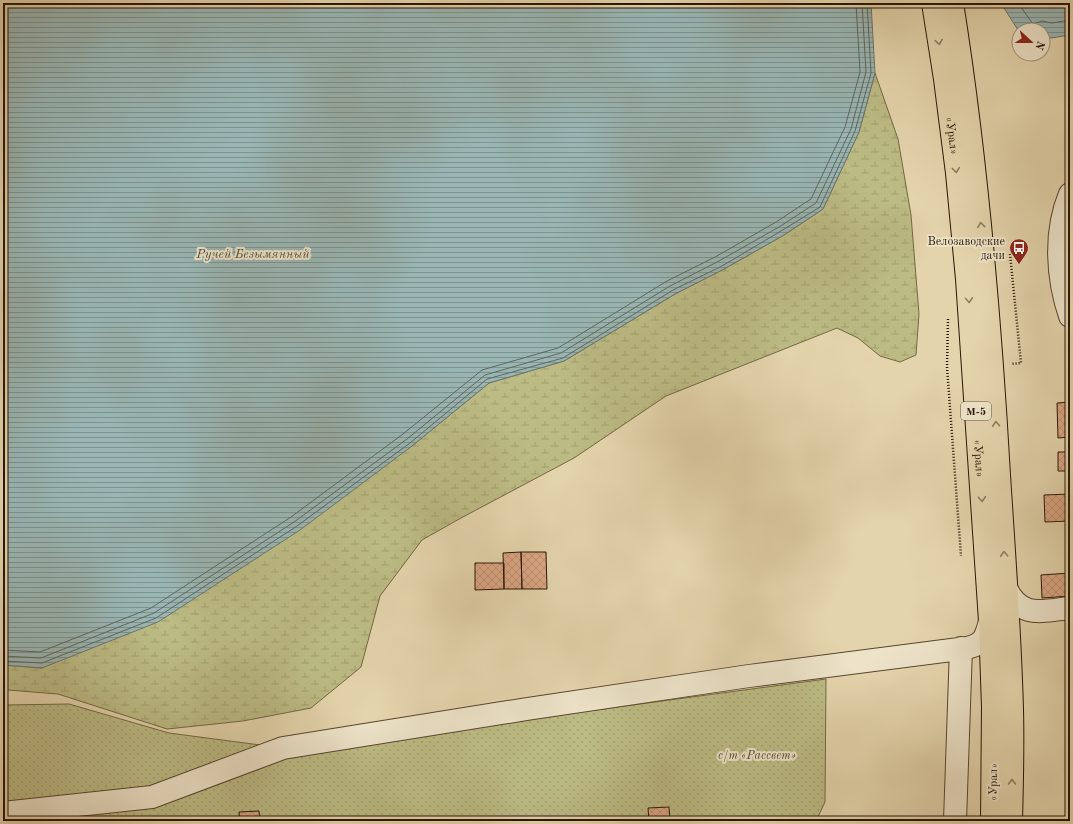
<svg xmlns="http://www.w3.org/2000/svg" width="1073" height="824" viewBox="0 0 1073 824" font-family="'Old Standard TT',serif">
<defs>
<pattern id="wetland-marsh" width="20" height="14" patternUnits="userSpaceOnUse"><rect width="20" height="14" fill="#bcbb84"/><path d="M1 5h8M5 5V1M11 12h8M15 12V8" fill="none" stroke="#a2a070"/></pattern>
<pattern id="garden-dots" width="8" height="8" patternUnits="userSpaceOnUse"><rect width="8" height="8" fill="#bcbb84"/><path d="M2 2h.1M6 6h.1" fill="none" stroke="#a2a070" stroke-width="1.8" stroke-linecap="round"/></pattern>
<pattern id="water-rules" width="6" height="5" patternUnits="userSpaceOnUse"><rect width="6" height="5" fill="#99b6b4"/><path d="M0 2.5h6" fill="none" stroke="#7d9390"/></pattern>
<pattern id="building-cross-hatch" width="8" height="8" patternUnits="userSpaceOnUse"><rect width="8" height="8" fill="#dba684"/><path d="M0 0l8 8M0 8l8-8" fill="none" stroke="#bc8e70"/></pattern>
</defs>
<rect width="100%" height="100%" fill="#e4d4ac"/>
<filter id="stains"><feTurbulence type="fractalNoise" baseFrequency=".005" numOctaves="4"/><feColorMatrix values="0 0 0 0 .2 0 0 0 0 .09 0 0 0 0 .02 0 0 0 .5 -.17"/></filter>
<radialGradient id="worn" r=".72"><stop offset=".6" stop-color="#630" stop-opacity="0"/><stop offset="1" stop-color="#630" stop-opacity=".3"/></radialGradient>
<path fill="url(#wetland-marsh)" stroke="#726845" d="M875,73L898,139L911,215L919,314L916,355L900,362L880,356L858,338L837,328L666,396L574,458L461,518L422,540L380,596L361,667L311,708L243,721L167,729L58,694L8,690L3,691V665L42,668L412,446L489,383L564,361L675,294L724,269L784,235L823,209L859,132Z"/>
<path fill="url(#garden-dots)" stroke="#726845" d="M826,679L825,802L816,821H3V705L69,704L169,733L298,750Z"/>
<path fill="url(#water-rules)" stroke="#6c766e" d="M3,3H871L875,73L859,132L823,209L784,235L724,269L675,294L564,361L489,383L412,446L300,530L158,622L42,668L3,665Z
M1003,3H1070V35L1051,38L1043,36V30H1018L1004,8Z"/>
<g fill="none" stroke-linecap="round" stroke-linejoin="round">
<path stroke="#61665d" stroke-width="1" d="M1018,3L1033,24L1042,21L1052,23L1070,20
M3,650L40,652L151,608L291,517L403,434L482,370L558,348L667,281L717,256L776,222L811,199L845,127L860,72L856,3
M3,656L41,658L154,613L294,522L407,439L485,375L561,353L670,286L719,261L779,227L816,203L851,129L866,72L862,3
M3,661L42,663L156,618L297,526L410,443L487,379L563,358L673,290L722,266L781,231L820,207L855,131L871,73L867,3"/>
</g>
<path fill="url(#building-cross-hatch)" stroke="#291506" d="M1070,402V437L1058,438L1057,403Z
M1058,452H1070V471H1058Z
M1070,494V521L1045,522L1044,495Z
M521,552L522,589H504L503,553Z
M521,552H546L547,589H522Z
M475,563H504V589L475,590Z
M1070,573V596L1042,598L1041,575Z
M669,807L670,821H649L648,808Z
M259,811L260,821H240L239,812Z"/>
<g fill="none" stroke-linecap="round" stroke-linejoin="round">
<g stroke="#584530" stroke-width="24">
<path id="minor" d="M1070,194C1054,232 1057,278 1070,316
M1006,588C1021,619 1041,611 1070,608
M3,813L152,797L283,748L527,709L749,676L967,648C984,644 986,637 990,621
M955,821L961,648"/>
</g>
<g stroke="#291506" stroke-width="24">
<g id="highway">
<path id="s1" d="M933,3L945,79L957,173L967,279L990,621L993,707L992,821"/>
<path d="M952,3C977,160 990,316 999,475C1004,553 1010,631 1012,710C1013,747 1012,784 1011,821"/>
</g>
</g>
<path stroke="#291506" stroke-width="2.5" stroke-dasharray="1 2" stroke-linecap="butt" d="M1010,254L1021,363L1011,364
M948,319L947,367L961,556"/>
<use href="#minor" stroke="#ede3c9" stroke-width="22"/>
<use href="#highway" stroke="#e4d4ac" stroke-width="22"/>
</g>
<defs><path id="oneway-chevron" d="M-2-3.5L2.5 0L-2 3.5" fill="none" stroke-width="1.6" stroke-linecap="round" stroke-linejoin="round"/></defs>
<g stroke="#907e61">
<use href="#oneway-chevron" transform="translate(939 42) rotate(81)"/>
<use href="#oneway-chevron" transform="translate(956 170) rotate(83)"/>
<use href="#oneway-chevron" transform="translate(981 225) rotate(-96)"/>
<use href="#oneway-chevron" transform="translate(969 300) rotate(86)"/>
<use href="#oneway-chevron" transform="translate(996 424) rotate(-93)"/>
<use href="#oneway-chevron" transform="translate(982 499) rotate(86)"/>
<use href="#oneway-chevron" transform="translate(1004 554) rotate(-93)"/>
<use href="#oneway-chevron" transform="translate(1012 782) rotate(-90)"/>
</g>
<defs>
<g id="bus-pin" transform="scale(1)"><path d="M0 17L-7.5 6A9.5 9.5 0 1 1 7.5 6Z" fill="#8f2418" stroke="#ede3c9"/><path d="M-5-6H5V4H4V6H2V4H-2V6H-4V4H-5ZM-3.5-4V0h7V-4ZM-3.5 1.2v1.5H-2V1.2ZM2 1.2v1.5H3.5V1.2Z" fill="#fff"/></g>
</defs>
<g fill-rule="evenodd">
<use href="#bus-pin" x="1019" y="248"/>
</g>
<g text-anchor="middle" stroke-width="4" stroke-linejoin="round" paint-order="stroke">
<rect fill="#ede3c9" stroke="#645340" stroke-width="1" x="961" y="402" width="30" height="18" rx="3"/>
<g font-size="11" font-weight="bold" fill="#291506">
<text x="976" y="415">М-5</text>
</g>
<g font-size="12" fill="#291506" stroke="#ede3c9">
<text dy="4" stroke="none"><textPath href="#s1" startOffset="134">«Урал»</textPath></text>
<text dy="4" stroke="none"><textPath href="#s1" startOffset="458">«Урал»</textPath></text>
<text transform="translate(993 782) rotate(-89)" y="4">«Урал»</text>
</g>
<g font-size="12" fill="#291506" stroke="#ede3c9" text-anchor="end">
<text x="1005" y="245">Велозаводские<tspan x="1005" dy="14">дачи</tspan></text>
</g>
<g font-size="12" font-style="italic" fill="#55472c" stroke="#ede3c9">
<text x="757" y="759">с/т «Рассвет»</text>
</g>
<g font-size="13" font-style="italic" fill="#504d43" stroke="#ede3c9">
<text x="253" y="258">Ручей Безымянный</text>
</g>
</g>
<rect width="1073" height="824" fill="none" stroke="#e4d4ac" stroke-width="16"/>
<rect x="4" y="4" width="1065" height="816" fill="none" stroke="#291506" stroke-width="2"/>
<rect x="8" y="8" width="1057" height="808" fill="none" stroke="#291506"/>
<g transform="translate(1031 42) rotate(112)"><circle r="19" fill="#ede3c9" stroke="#9f917b"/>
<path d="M0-3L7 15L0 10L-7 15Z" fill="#8f2418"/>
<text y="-6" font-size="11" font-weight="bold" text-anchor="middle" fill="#291506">N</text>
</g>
<rect width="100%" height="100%" filter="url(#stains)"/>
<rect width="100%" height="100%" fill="url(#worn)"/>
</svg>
